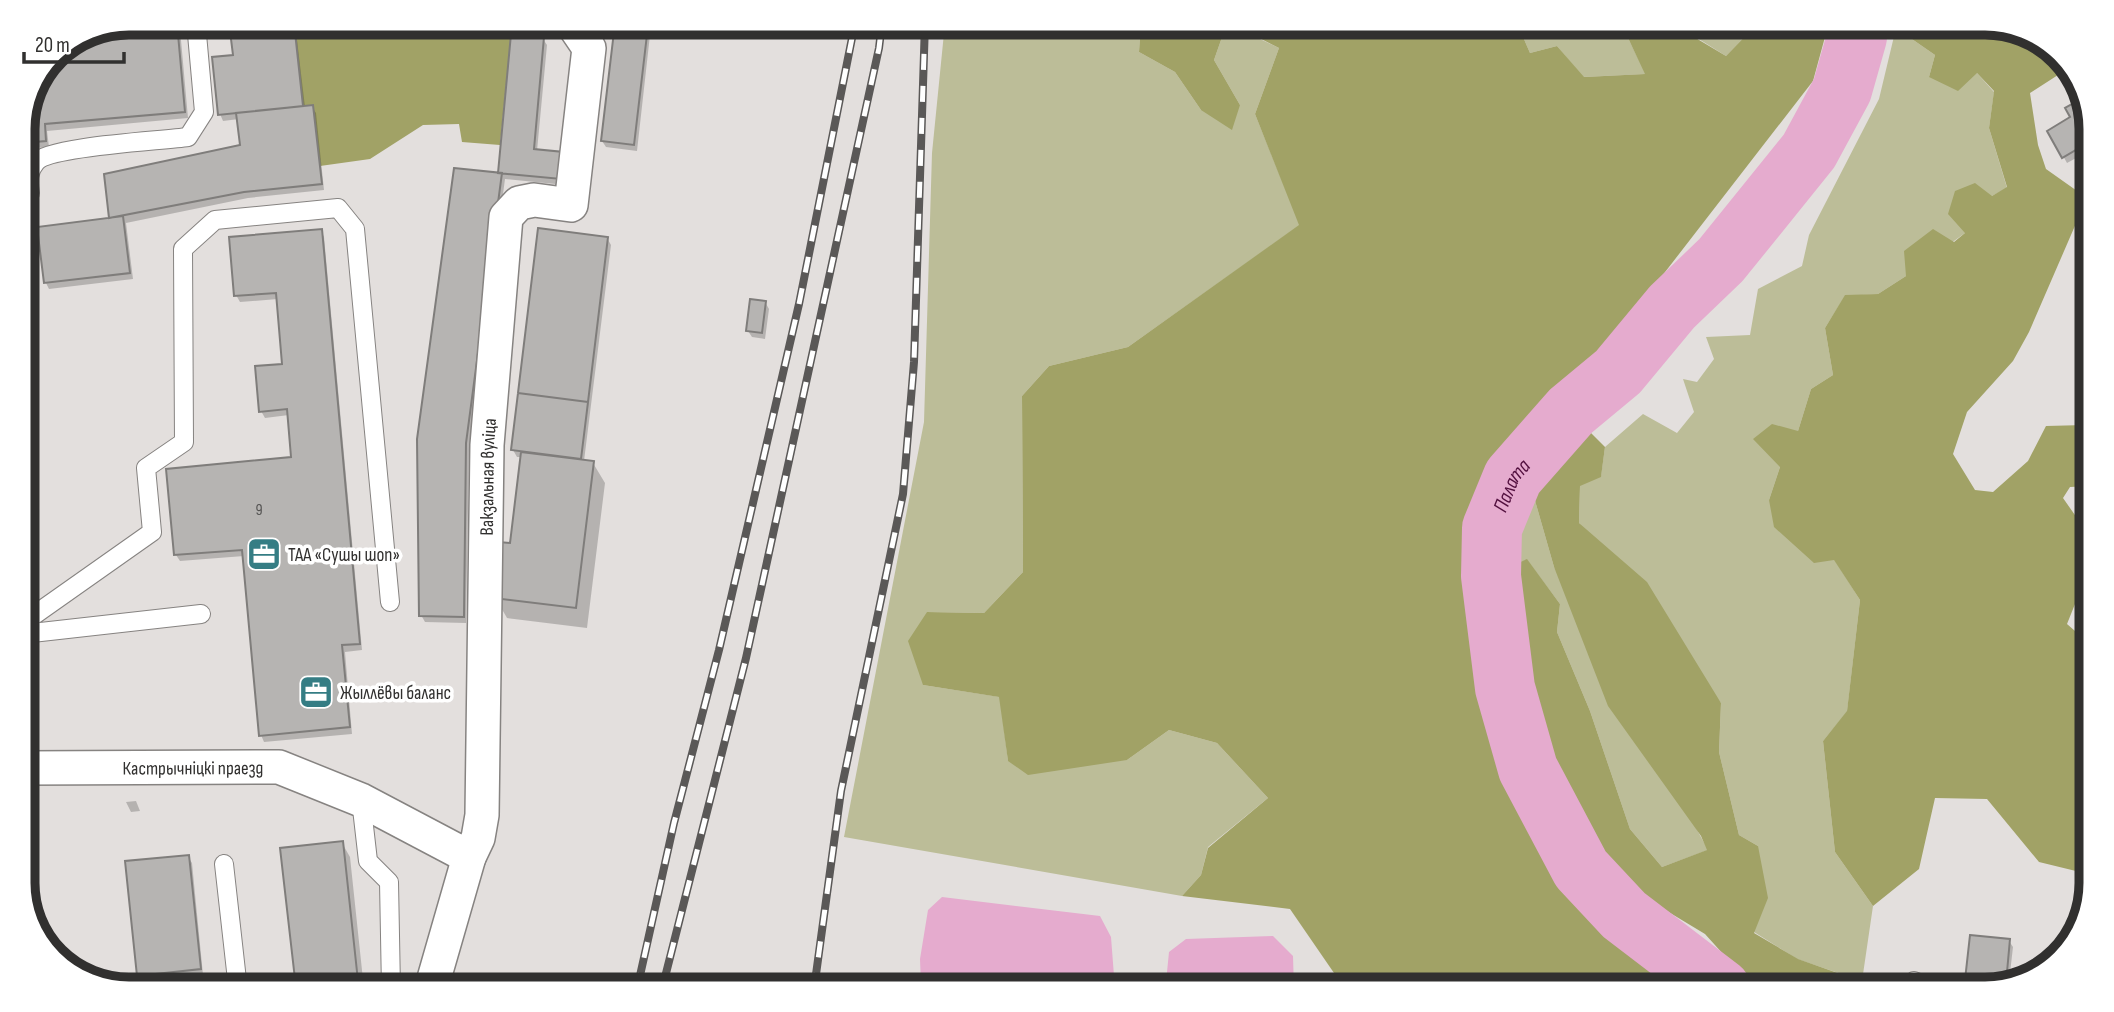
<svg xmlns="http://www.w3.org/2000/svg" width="2114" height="1012" viewBox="0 0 2114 1012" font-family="'Sofia Sans Condensed',sans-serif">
<rect width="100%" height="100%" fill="#e3dfdd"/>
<path fill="#bcbd98" d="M945,23H1141L1139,52L1175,72L1201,110L1240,105L1214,60L1227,23L1279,48L1255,114L1300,225L1128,347L1049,366L1022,396L1023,572L984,613L927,612L923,685L1000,697L1008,761L1127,760L1169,730L1217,743L1268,798L1208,847L1201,875L1182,896L844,837L924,422L932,153Z
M1517,23H1623L1621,24L1646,74L1583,77L1557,46L1530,53Z
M1691,23H1753L1755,26L1726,56L1694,36Z
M1896,28L1935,55L1929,77L1977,73L1994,92L1989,128L2007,188L1992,196L1965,233L1906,276L1878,294L1845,296L1825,328L1833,375L1811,389L1798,431L1780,467L1769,500L1834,559L1860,600L1847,712L1823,741L1835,852L1873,906L1862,981L1797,959L1754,932L1758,846L1739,835L1719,752L1721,703L1579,523L1580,485L1601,476L1605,447L1643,414L1677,433L1694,412L1683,379L1697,382L1714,359L1706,337L1750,335L1758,289L1802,266L1809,235L1879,99Z
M1532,490L1554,567L1708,850L1662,867L1630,829L1590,711L1557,632L1560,604L1527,560L1516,564L1517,536Z"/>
<path fill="#a1a266" d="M294,23H544V37L511,34L500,145L462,142L459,124L423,125L370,159L320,166L313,105L303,106Z
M1141,23H1227L1214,60L1240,105L1232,130L1201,110L1175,72L1139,52Z
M1230,23H1471L1478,27L1482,23H1517L1530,53L1557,46L1584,77L1645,74L1621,23H1691L1694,37L1726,56L1755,26L1753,23H1826L1828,26L1813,81L1614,338L1557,391L1498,460L1464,533L1471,633L1482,696L1507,774L1535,832L1567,886L1607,929L1683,989H1345L1290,909L1182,896L1201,875L1208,848L1268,798L1217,743L1169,730L1127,760L1028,775L1008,761L999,697L923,685L908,641L927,612L984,613L1023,572L1022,396L1049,366L1128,347L1299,225L1255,114L1279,48Z
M1894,23H1985L2031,33L2058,75L2030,93L2038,145L2046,169L2087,198L2029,332L2013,361L1967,412L1953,454L1975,490L1993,492L2028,461L2046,426L2085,425L2091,434V486L2070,487L2063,498L2091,538V564L2067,624L2091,645V851L2080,872L2039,862L1987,799L1935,798L1919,869L1873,906L1835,852L1823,741L1847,711L1860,600L1834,560L1814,563L1774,527L1769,500L1780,467L1753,439L1772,424L1798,431L1811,389L1833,375L1825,328L1845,295L1878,294L1906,276L1904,251L1933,229L1954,242L1965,233L1948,214L1955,191L1975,183L1992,196L2007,187L1989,128L1994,91L1977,73L1958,91L1929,77L1935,55L1896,28Z
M1582,424L1605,447L1601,477L1580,486L1579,523L1647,582L1721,703L1719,752L1739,835L1758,846L1768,898L1754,933L1798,959L1883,989H1758L1752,986L1705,934L1642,896L1602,859L1564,789L1531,688L1519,621L1516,564L1527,559L1560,604L1557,632L1590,711L1630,829L1662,867L1707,850L1701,836L1608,706L1554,567L1532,490Z"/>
<path fill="#e5abce" d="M942,897L1100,916L1111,937L1115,989H923L921,985L920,959L928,910Z
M1273,936L1293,956L1294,989H1169L1166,982L1169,952L1186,939Z"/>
<path fill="#0003" d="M129,23H176L180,29L188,118L47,131L49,147L23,149V123L54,54Z
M231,23H295L305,107H312L316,113L324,190L248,198L126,223L133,279L49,289L46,283L111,220L106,176L241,146L239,119L223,121L220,114L235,56Z
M762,23H796L795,32L765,27Z
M647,28L650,35L637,151L606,147L602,141Z
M543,39L547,45L537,151L575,186L505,179L469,451L466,623L425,622L421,615L499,175Z
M2085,104L2091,123V150L2067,163L2049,131L2073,118Z
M321,231L324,237L362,650L345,652L352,734L264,742L261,735L244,556L180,561L176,555L293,459L289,415L265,418L261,411L284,365L278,299L240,302L236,295Z
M607,238L611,245L584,461L593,463L605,483L587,628L507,618L495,597L511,545L522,457H517L513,450Z
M765,302L769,309L765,339L752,337L748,331Z
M136,801L140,811L131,812L126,802Z
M23,834H27L31,840L44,945L41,942L23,890Z
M342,843L350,857L364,989H298Z
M188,857L192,863L203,975L143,981L139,975Z
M1971,937L2009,941L2013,947L2009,982L1985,989H1966Z
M2062,942L2069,943L2061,952Z"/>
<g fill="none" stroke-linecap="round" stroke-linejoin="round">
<path stroke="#e5abce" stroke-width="60" id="s1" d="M1721,989L1624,915L1581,869L1528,769L1505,688L1491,576L1492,528L1513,477L1571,411L1618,372L1672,307L1721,260L1809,151L1842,90L1857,37L1854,23"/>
</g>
<path fill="#b6b4b2" stroke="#7f7d7b" stroke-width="2" d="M129,23H177L185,112L45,124L46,141L23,143V123L54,54Z
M229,23H294L303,106L218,115L212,57L233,55Z
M615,23L648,26L634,145L601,141Z
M511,34L544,37L534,149L574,153L572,180L498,173Z
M2083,98L2091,123V141L2062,158L2047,131L2070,117L2065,108Z
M313,105L322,184L244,192L109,218L104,174L240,145L236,113Z
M454,168L502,173L466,443L464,617L419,616L417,439Z
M123,216L130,273L44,283L37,227Z
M538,228L608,237L588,402L518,393Z
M322,229L360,644L342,645L350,727L259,736L242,550L174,555L166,469L291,457L287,409L259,412L255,366L282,364L276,293L234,296L229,237Z
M750,299L766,301L762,333L746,331Z
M518,393L588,402L581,459L511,450Z
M521,452L594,461L576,608L493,598L499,542L510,543Z
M28,832L42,943L23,890V833Z
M343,841L358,981L296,988L280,848Z
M189,855L201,969L137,976L125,861Z
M1970,935L2010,939L2006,983L1985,989H1964Z"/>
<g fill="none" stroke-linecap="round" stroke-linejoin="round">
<g stroke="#868381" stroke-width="20">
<path id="lane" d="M23,201L30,193C28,181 28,171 36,162C50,146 161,141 188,137L204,112L196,23
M23,623L152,532L146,468L184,442L183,249L215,220L338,208L355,229L390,602
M23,634L201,614
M361,800L368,861L389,882L391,989
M224,864L237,980L253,989
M1914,981L1934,989"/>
</g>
<g stroke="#868381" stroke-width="36">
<g id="street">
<path id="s2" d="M23,768L279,767L361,800L469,857"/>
<path id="s3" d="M431,989L469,857L478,838L482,815L487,445L506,217L519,203L534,200L571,205L589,48L572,23"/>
</g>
</g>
<use href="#lane" stroke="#fff" stroke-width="18"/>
<use href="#street" stroke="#fff" stroke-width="33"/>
<g stroke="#5a5857" stroke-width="8">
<path id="rail" d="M637,989L674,823L719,650L799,304L855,23
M662,989L746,658L879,48L882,23
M814,989L841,791L903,494L914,362L925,23"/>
</g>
<use href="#rail" stroke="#fff" stroke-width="5" stroke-dasharray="16" stroke-linecap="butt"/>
</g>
<defs>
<g id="office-square" transform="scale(1.75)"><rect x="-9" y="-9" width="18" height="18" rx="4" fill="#357d84" stroke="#fff"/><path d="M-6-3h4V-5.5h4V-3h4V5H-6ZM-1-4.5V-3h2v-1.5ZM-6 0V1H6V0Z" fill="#fff"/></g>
</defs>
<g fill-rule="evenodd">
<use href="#office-square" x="264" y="554"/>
<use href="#office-square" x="316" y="692"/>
</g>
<g text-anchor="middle" stroke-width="7" stroke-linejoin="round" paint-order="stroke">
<g font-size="16" fill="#525150">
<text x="259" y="515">9</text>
</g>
<g font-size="19" fill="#31302f" stroke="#fff">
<text dy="7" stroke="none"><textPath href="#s3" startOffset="520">Вакзальная вуліца</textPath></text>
<text dy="7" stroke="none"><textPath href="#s2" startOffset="170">Кастрычніцкі праезд</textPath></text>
</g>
<g font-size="19" fill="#31302f" stroke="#fff" text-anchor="start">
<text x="288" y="561">ТАА «Сушы шоп»</text>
<text x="340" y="699">Жыллёвы баланс</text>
</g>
<g font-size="21" font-style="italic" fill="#520f3e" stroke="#fff">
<text dy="7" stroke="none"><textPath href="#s1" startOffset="590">Палата</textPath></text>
</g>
</g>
<path d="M0 0H2114V1012H0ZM129 35H1985A94 94 0 0 1 2079 129V883A94 94 0 0 1 1985 977H129A94 94 0 0 1 35 883V129A94 94 0 0 1 129 35Z" fill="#fff" fill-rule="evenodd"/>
<path fill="none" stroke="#31302f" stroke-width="9" d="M129 35H1985A94 94 0 0 1 2079 129V883A94 94 0 0 1 1985 977H129A94 94 0 0 1 35 883V129A94 94 0 0 1 129 35Z"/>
<path d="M24 52v10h100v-10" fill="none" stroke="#31302f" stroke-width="3.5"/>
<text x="35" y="52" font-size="21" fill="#31302f" stroke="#ffffff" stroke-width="5" paint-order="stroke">20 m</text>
</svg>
